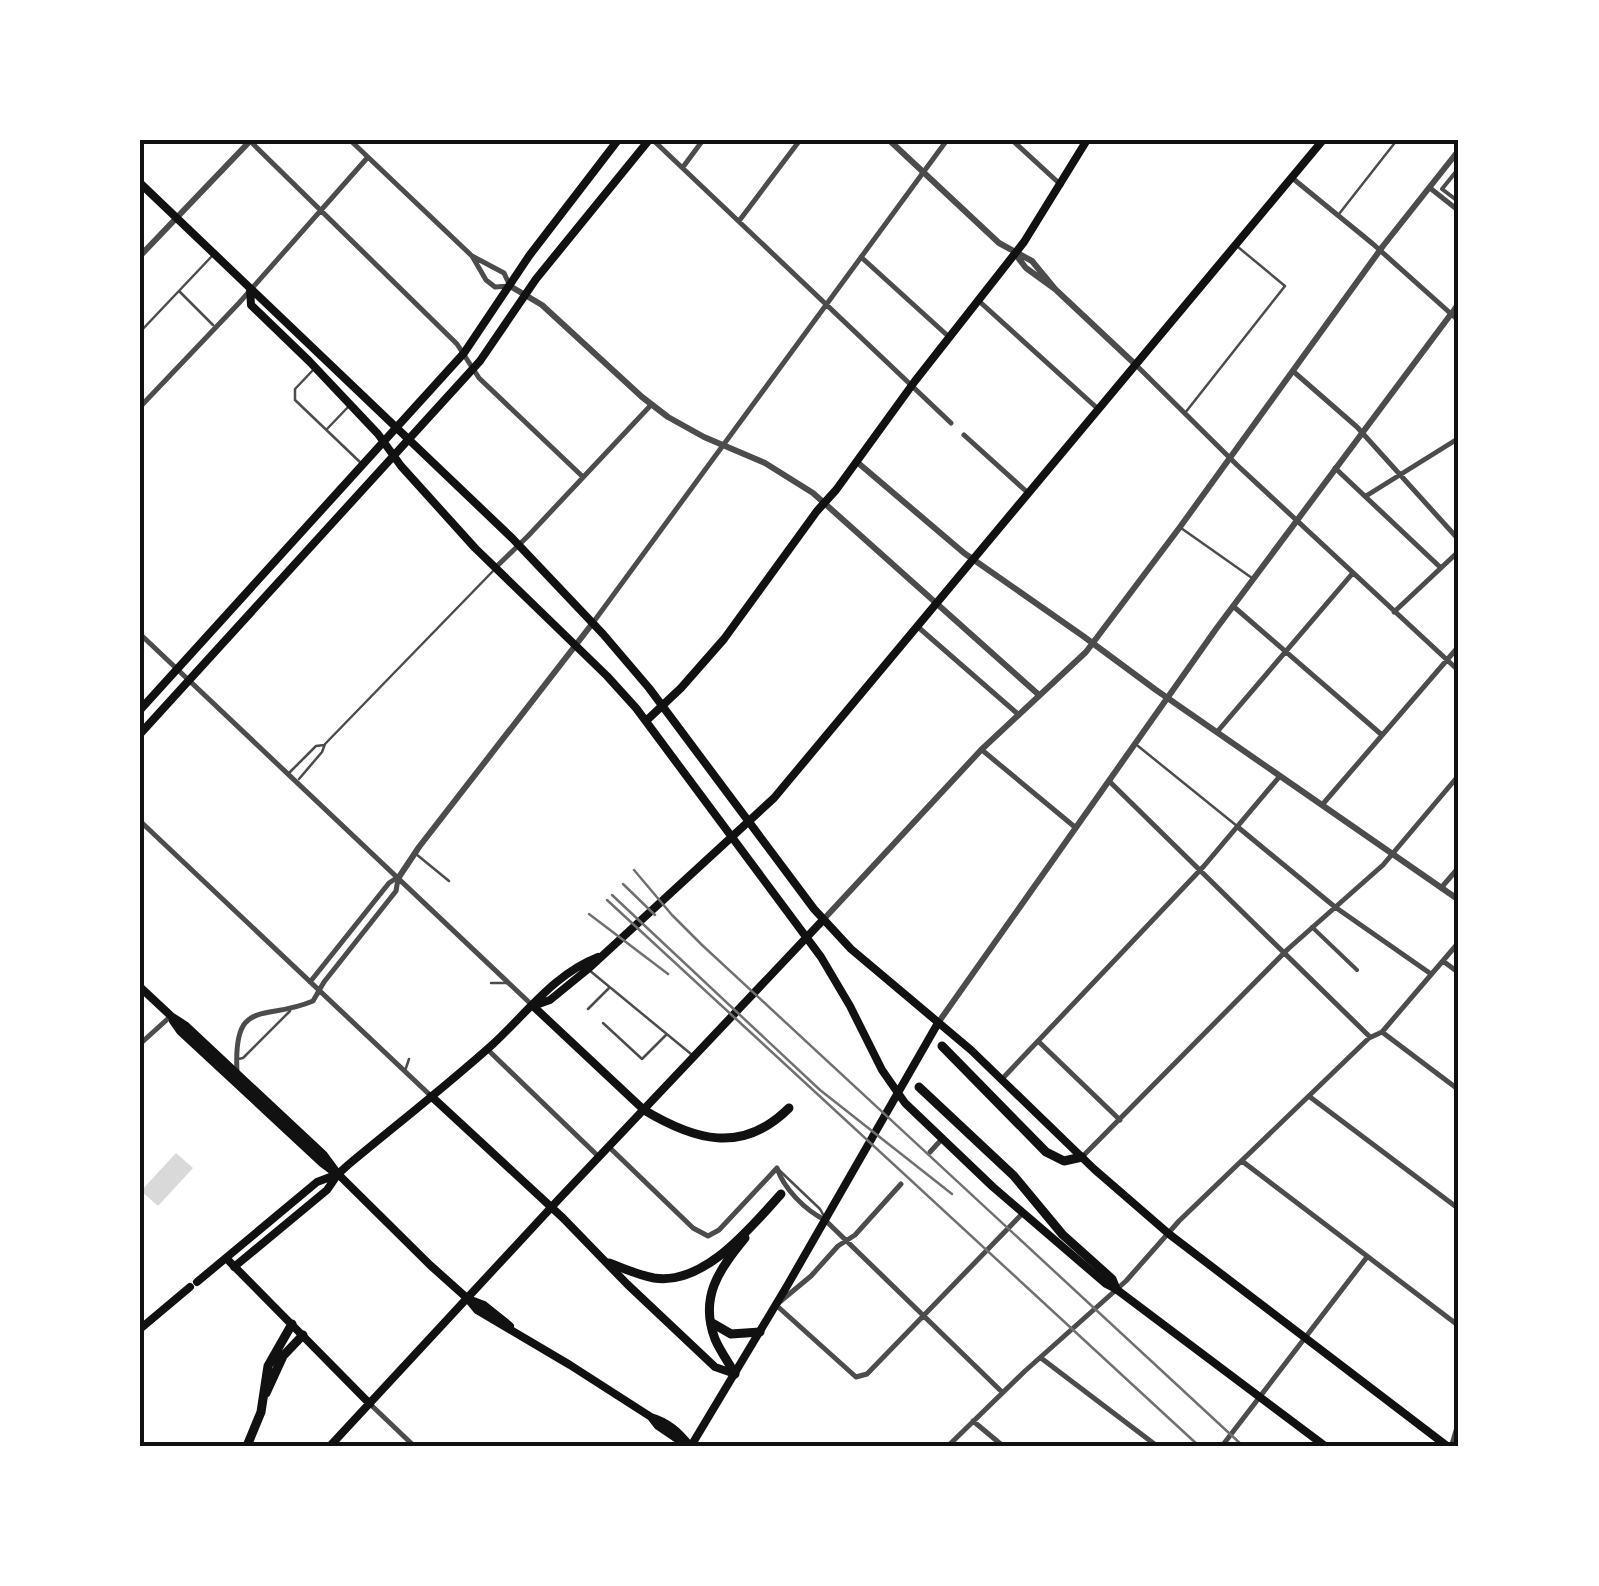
<svg xmlns="http://www.w3.org/2000/svg" width="1599" height="1586" viewBox="0 0 1599 1586" font-family="Quicksand,sans-serif">
<rect width="100%" height="100%" fill="#fff"/>
<path fill="#d9d9d9" d="M176,1153L193,1168L158,1206L141,1191Z"/>
<g fill="none" stroke-linecap="round" stroke-linejoin="round">
<path stroke="#4c4c4c" stroke-width="2.5" d="M1339,214L1397,140
M180,292L213,325
M140,332L213,255
M314,369L295,389V400L362,464
M1185,413L1285,286L1238,247
M327,429L349,406
M1181,528L1252,578
M1138,746L1237,826
M289,773L316,746L324,745
M299,779L322,752L325,744L494,570
M416,854L449,881
M589,970L691,1054
M491,983H508
M588,1009L609,988
M603,1023L642,1059L666,1035
M238,1059L243,1058L290,1011
M405,1071L409,1059
M779,1170L820,1209L825,1218"/>
<path stroke="#4c4c4c" stroke-width="4" d="M1459,168L1442,189L1459,202
M1312,927L1357,970"/>
<path stroke="#4c4c4c" stroke-width="5" d="M249,140L457,344L479,378L583,477
M350,140L472,256L486,280L495,287L510,286L504,273L472,256
M653,140L951,423
M1012,140L1061,185
M683,167L703,140
M1291,177L1373,244L1459,321
M1430,188L1459,211
M739,221L800,140
M861,257L948,336
M980,302L1097,408
M1451,314L1459,302
M1136,365L1237,465L1459,671
M1294,372L1357,427L1459,540
M140,407L239,303L368,157
M964,435L1027,492
M1335,468L1441,568
M1366,496L1459,438
M495,568L528,536L651,405
M1233,606L1382,735
M1394,612L1459,551
M592,624L947,140
M918,627L1019,715
M140,634L533,1006
M1217,732L1352,574
M982,750L1076,828
M1109,781L1370,1037
M1322,805L1459,646
M140,821L431,1096
M1239,828L1335,907L1431,974
M1441,888L1459,867
M1443,961L1459,973
M310,982L389,883L398,877
M1382,1032L1459,1090
M1038,1041L1120,1120
M140,1044L171,1016
M487,1049L599,1157
M237,1072C233,996 264,1022 313,1001L324,982L396,891L398,879
M1002,1079L1204,866L1280,776
M1310,1097L1459,1209
M608,1146L693,1228L708,1236L719,1230L777,1168C784,1189 805,1210 825,1220L1002,1392
M930,1152L942,1139
M1082,1157L1288,949L1383,865L1459,775
M1242,1161L1459,1326
M901,1184L855,1235L838,1246L811,1276L776,1305L856,1377L867,1374L1022,1214
M1041,1358L1157,1446
M370,1404L414,1446
M973,1421L1003,1446
M948,1446L1025,1371L1126,1281L1179,1221L1369,1038L1382,1032L1459,942
M1222,1446L1367,1257"/>
<path stroke="#4c4c4c" stroke-width="6" d="M889,140L999,243L1032,261L1055,289
M1016,255L1026,268L1055,289L1136,365
M140,256L251,140
M510,286L542,305L642,397L668,417L704,437L765,463L813,493L1039,695
M857,462L964,553L1083,636L1156,690L1459,900
M399,877L419,847L592,624
M823,920L981,750L1086,652L1180,527L1383,246L1459,150
M938,1023L1216,629L1451,314
M1452,1446L1459,1422"/>
<path stroke="#111" stroke-width="8" d="M140,183L512,538L603,634L649,688L814,909L851,949L971,1050L1094,1169L1169,1234L1447,1446
M250,288L251,305L309,361L378,434L401,466L475,548L607,676L636,708L821,957L850,1006L882,1070L905,1103L993,1187L1106,1284L1116,1289L1325,1446
M140,710L464,353L529,256L618,140
M646,721L681,688L724,639L817,511L836,490L915,381L1024,242L1087,140
M140,734L480,361L536,279L649,140
M140,987L171,1016L185,1025L324,1155L338,1174
M533,1006L550,1000L588,969L774,798L1323,140
M533,1006L644,1110
M173,1021L180,1031L322,1163L334,1172
M431,1096L563,1218L627,1284L715,1367L735,1374
M226,1258L370,1404
M234,1267L327,1190L338,1174L348,1165C396,1125 445,1087 492,1045C526,1014 554,974 598,957
M197,1282L317,1182L338,1174
M140,1329L190,1287
M330,1446L559,1199L823,920
M691,1446L787,1286L938,1023"/>
<path stroke="#111" stroke-width="8" d="M338,1174L430,1265L468,1299L477,1310L570,1365L651,1417C668,1422 679,1432 690,1446
M468,1299L484,1305L510,1326
M651,1417L658,1426L686,1445"/>
<path stroke="#111" stroke-width="9" d="M942,1046L1046,1152L1064,1161L1082,1157
M919,1087L1014,1176L1063,1235L1112,1279L1116,1289
M644,1110C694,1140 742,1155 789,1108
M609,1263C623,1268 638,1275 654,1278C704,1286 751,1227 781,1194
M712,1323L731,1334L760,1332
M735,1374C729,1363 720,1351 715,1339C699,1297 719,1270 745,1238
M266,1393L283,1356L303,1335
M247,1446L261,1412L268,1366L292,1324"/>
<path stroke="#707070" stroke-width="2.5" d="M607,900L1199,1446
M589,914L668,974"/>
<path stroke="#707070" stroke-width="2.5" d="M634,870L672,915L702,945L1243,1446
M623,884L655,915
M612,895L820,1090L952,1194"/>
</g>
<rect width="1599" height="1586" fill="none" stroke="#ffffff" stroke-width="285"/>
<rect x="142" y="142" width="1314" height="1302" fill="none" stroke="#111" stroke-width="4"/>
</svg>
